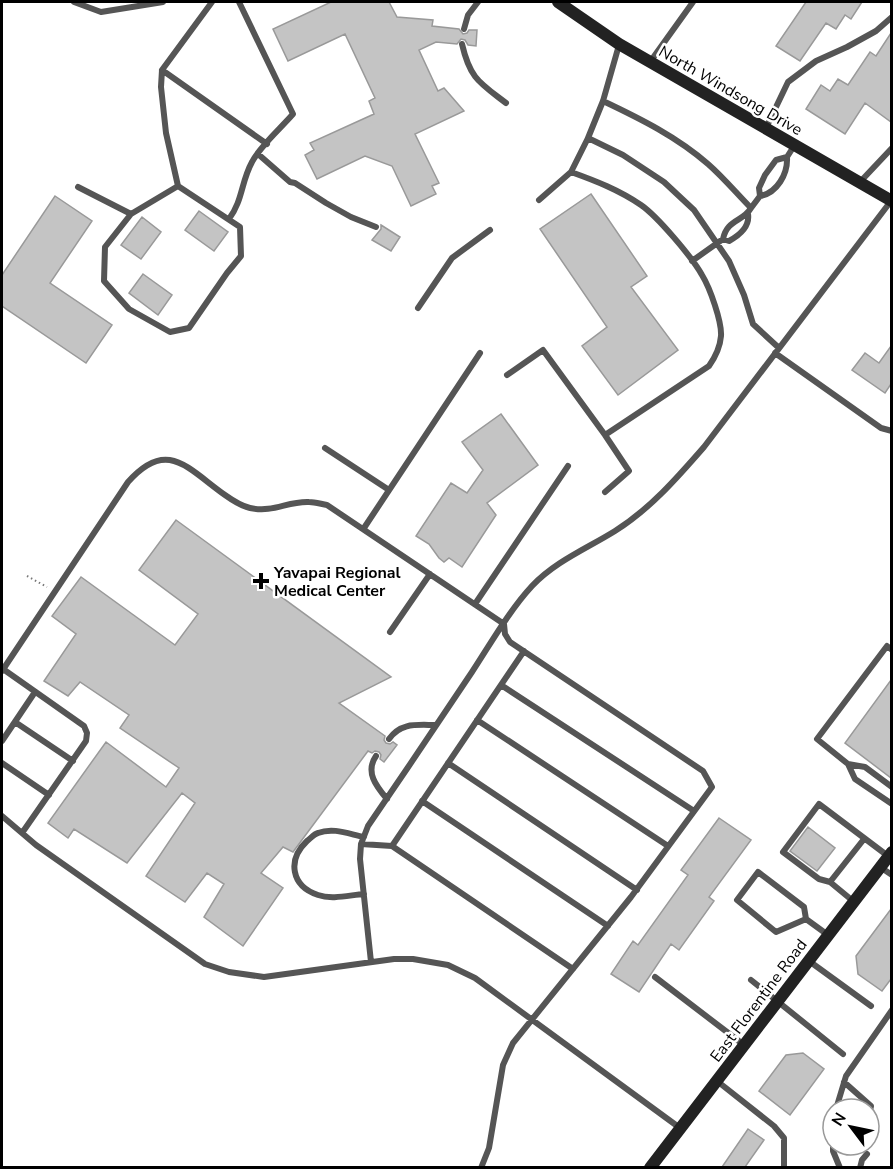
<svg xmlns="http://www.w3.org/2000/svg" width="893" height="1169" viewBox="0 0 893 1169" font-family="'Nunito Sans',sans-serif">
<rect width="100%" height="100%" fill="#fff"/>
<path fill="#c4c4c4" stroke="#999" stroke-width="1.5" d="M331,2H389L397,17L433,20L432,26L459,29L463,34L467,33L469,30H477L476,46L468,45L465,40L461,39L457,44L436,42L419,50L438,91L444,88L464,111L415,134L439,183L432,186L436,194L411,206L392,166L365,156L317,179L305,155L314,150L310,143L374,114L369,101L375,98L345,34L288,61L273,29Z
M806,2H862L851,19L845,15L836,29L826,23L800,61L776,46Z
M891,33V122L865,103L845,134L806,109L821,85L830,91L838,79L848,85L870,52L876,56Z
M591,194L647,276L631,287L678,350L618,395L582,346L607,327L540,229Z
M55,196L92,221L50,283L112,325L86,363L2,306V275Z
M199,211L228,232L214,251L185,230Z
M142,217L161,232L141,259L121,245Z
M381,225L400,237L391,251L372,240L381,229Z
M143,274L172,295L158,315L129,293Z
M891,346V384L885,393L852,370L865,353L879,363Z
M501,414L538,465L487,503L496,515L462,567L449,558L444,562L439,558L429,544L416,536L451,483L467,493L483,470L462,442Z
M176,520L391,677L339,703L385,736L384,740L386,743L390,744L393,742L397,745L384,762L380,759L381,755L379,752L375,751L372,753L368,751L293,852L283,847L261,873L283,888L243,946L204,917L224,884L207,873L185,902L146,876L195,803L182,793L127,863L74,829L68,838L48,823L106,742L166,787L179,768L120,728L129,715L80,682L68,696L44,681L76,634L52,616L81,577L175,645L198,614L139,570Z
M891,680V778L845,743Z
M719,818L751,840L709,897L714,901L679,950L671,944L639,992L611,974L633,941L638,945L688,875L681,870Z
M808,827L835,848L817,871L790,851Z
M891,909V979L882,991L858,974L856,956Z
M803,1053L824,1069L790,1115L759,1091L786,1055Z
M748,1129L764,1140L745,1167H722Z"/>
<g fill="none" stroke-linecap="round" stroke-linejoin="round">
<path stroke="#777" stroke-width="2" stroke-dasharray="1.5 3" stroke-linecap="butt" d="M27,576L47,587"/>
<path stroke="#555" stroke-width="6" d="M74,2L101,12L163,2
M464,29L468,15L478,2
M462,44C470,79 480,83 506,103
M619,45L603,101L588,138L623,155L664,182L694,210L729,261L744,295L753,324L779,348
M650,62L693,2
M162,70L267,144
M603,101C641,119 677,137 708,164C724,178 737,194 751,208L760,196L759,188L765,175L776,160L787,157
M765,130L788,82L816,61L847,47L876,31L892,17
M258,154L290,182L295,183L326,203L351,217L376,227
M860,182L892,148
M178,186L131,214L105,247L104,281L129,309L170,332L189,328L227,273L241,256L240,227L178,186L166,133L161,87L162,70L212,2
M78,187L131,214
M760,196C777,193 788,174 787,157L794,146
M539,200L571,172L588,138
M229,219C243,200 241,182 252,162C260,146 281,128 293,114L239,2
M723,239L729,241C740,235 750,227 748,214
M692,261L723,239C727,219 743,222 751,208
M418,308L452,258L490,230
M775,353L881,428L892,431
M507,375L543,350L605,435L709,366C716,356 720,348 721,336C722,322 710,288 702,275C692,257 657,216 641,205C619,190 596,181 571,172
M605,435L629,471L605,492
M325,448L389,490
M364,528L480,353
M475,604L568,466
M390,632L430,574
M892,650L887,646L817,739L848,764L855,779L892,804
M3,669L84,726L87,733L86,741L22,833
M2,671L128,482C167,438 187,468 225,495C232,500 241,506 250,508C274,513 287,501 309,502C315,502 321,504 327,505L504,624L505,634L510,642L703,771L712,787L631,897L513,1043L503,1065L489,1148L481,1168
M501,685L694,811
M477,720L668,846
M15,722L73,761
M389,739C401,722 417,725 436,725
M2,741L35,692
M376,756C365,772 376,786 387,799
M2,763L49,795
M448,763L637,890
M848,764L865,767L892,787
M422,801L608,926
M2,816L36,845L205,964L229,972L264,977L394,959H413L448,965L475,978L680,1128
M364,837C349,834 333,827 318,833C314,834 311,838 307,841C287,860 291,886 318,895C332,900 350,895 364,894
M361,844L392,846L524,651
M392,846L573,969
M880,867L892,875
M830,882L864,839
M853,901L830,882L819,879L783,852L819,804L888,856
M806,919L776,932L737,900L758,872L804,907L806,919L828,935
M809,961L871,1006
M371,962L360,859L361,844L368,826C403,775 438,723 472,672C491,643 509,611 532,586C556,561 586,549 615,531C650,509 677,478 704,447L891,201
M655,977L744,1045
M751,980L843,1054
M717,1081L774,1126L784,1138V1168
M844,1082L871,1106L869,1115
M836,1109L846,1076L892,1010
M869,1132L870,1134
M833,1145V1151L840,1168
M860,1168L862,1160L867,1154"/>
<path stroke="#222" stroke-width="12" d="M558,2L619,44L892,201
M650,1168L892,852"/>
</g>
<path fill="#000" stroke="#fff" stroke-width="2" d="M258 572h6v6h6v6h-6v6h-6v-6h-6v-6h6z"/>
<g text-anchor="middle" stroke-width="5" stroke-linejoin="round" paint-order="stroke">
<g font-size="16" fill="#000" stroke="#fff">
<text transform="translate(731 90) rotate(30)" y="6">North Windsong Drive</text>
<text transform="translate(758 1000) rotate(-53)" y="6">East Florentine Road</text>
</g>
<g font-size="16" font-weight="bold" fill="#000" stroke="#fff" text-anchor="start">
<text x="274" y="578">Yavapai Regional<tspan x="274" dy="18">Medical Center</tspan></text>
</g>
</g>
<rect width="893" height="1169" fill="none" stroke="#000000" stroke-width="6"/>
<g transform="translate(851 1127) rotate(302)"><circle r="28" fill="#ffffff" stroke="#999999" stroke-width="1.5"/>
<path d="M0-4.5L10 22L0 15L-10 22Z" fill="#000000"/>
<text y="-9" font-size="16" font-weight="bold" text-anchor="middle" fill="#000000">N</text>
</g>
</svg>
